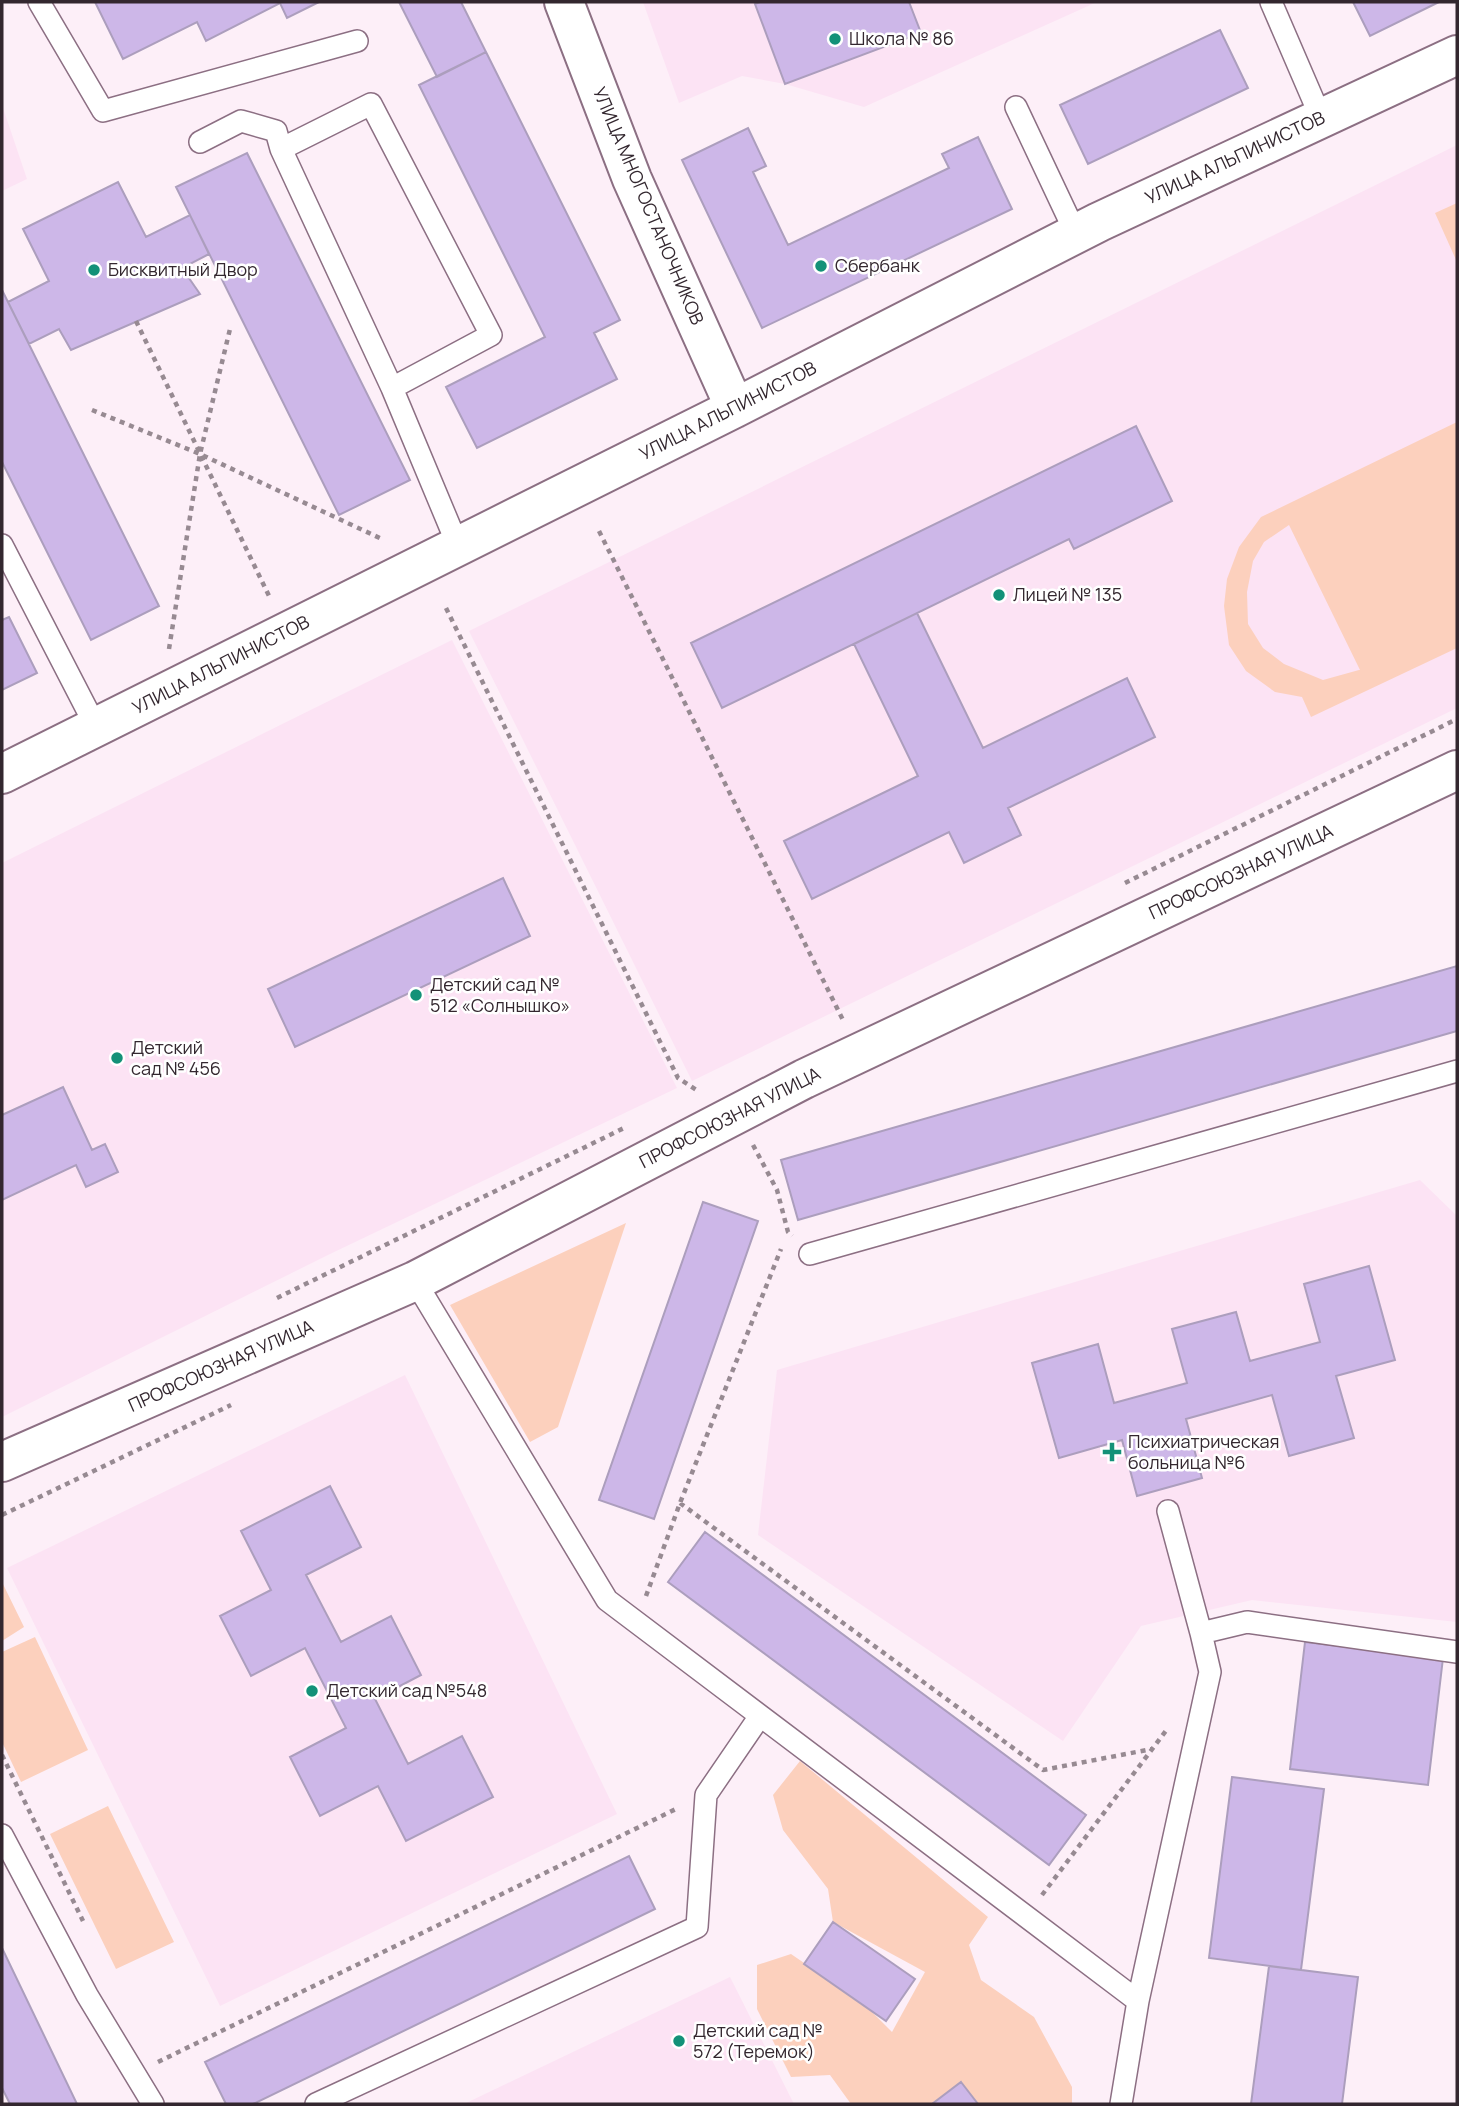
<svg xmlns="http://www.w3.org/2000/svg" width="1459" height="2106" viewBox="0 0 1459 2106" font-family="Manrope,sans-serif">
<rect width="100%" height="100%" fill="#fdeff8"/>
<path fill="#fce3f4" d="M643,2H1097L864,107L785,84L742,76L679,103Z
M2,105L27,179L2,191Z
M1457,145V708L692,1081L469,631Z
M452,640L677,1088L330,1254L2,1417V863Z
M1420,1180L1457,1216V1622L1252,1600L1141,1626L1063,1741L758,1535L777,1370Z
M405,1375L617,1814L220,2006L7,1568Z
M730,1977L794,2104H464Z"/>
<path fill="#fcd0bd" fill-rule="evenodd" d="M1457,203V262L1435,213Z
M1457,422V648L1311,717L1302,697L1275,692L1246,671L1229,645L1224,606L1227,579L1239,547L1261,517ZM1289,525L1360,670H1359L1323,680L1284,664L1263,648L1248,624L1247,592L1253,561L1264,542Z
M626,1223L558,1427L530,1442L450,1305Z
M2,1582L24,1627L2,1641Z
M35,1637L88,1750L21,1782L2,1742V1652Z
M800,1761L988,1917L969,1945L981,1980L1034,2017L1072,2087V2104H851L830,2075L791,2077L757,2009V1965L791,1954L864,2004L892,2032L925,1972L833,1922L828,1889L783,1830L773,1795Z
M108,1806L174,1942L116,1969L50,1834Z"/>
<path fill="#cdb7e8" stroke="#ac9ebd" stroke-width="2" d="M95,2H319L287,18L280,3L206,41L197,22L123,59Z
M399,2H461L486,52L437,77Z
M760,2H909L921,33L785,84L755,4Z
M1353,2H1439L1370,36Z
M1220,30L1248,88L1088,164L1060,105Z
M486,52L620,320L594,333L617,379L477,448L446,387L545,337L419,85Z
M748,128L766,166L753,172L788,245L949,168L942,154L978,137L1012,209L762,328L682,160Z
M247,153L410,480L339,515L176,187Z
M118,182L146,237L190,215L209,254L182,268L200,294L71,350L59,329L29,344L8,302L49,281L23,229Z
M2,290L159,606L91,640L2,462Z
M1136,426L1172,501L1074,549L1069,539L722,708L691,643Z
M917,613L983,748L1127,678L1155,737L1008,808L1021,835L964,863L949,832L812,899L784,841L918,776L854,644Z
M9,617L37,673L2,690V620Z
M503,878L530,936L295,1047L268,989Z
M1457,966V1031L798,1220L781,1160Z
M63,1087L92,1150L105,1144L118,1172L86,1187L76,1165L2,1200V1115Z
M703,1202L758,1221L654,1519L599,1500Z
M1369,1266L1395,1360L1336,1376L1354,1438L1289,1456L1272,1395L1186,1419L1202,1478L1137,1496L1122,1440L1059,1458L1032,1363L1098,1344L1114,1403L1187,1383L1172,1329L1236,1312L1250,1361L1320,1342L1304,1284Z
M330,1486L361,1547L306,1575L341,1642L391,1616L421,1675L375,1699L408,1764L462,1736L493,1797L406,1841L378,1786L320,1816L290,1757L346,1728L305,1648L251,1676L220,1616L271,1590L241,1531Z
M705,1532L1086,1815L1049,1865L668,1582Z
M1305,1642L1443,1658L1428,1785L1290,1769Z
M1232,1777L1324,1789L1301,1970L1209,1958Z
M629,1856L655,1909L253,2104H226L205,2062Z
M833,1922L915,1979L886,2021L804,1964Z
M2,1948L77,2104H10L2,2088Z
M1269,1966L1358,1977L1342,2104H1251Z
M961,2082L978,2104H932Z"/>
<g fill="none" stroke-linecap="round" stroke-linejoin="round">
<g stroke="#8c6f83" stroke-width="24">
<path id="service" d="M39,2L103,111L357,41
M1271,2L1321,118
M1016,107L1076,234
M200,142L241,121L276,131L281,149
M392,388L491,335L371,104L281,149L392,388L458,546
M2,545L96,727
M810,1254L1457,1071
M415,1281L607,1600L1138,2001L1121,2104
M1168,1511L1201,1633
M2,1835L87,1995L153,2104
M1138,2001L1210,1672L1201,1633L1247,1622L1457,1652
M316,2104L697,1927L706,1795L760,1716"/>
</g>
<g stroke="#8c6f83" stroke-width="42">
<path id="minor" d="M564,2L632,179L735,408
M2,774L735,408L1099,222L1457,55
M2,1462L415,1281L804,1079L1457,770"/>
</g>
<path stroke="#978a92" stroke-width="4.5" stroke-dasharray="5 5" stroke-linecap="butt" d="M136,321L270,598
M92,410L200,454L384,540
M599,531L844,1022
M446,608L678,1078L698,1091
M169,649L200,454L230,329
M1125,883L1457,719
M753,1145L777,1190L788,1232L792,1236
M277,1298L624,1128
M680,1503L1043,1770L1152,1749
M2,1515L231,1405
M646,1596L680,1503L781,1249
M2,1755L83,1921
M1042,1895L1168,1728
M158,2062L678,1808"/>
<use href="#service" stroke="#fff" stroke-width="21"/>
<use href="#minor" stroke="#fff" stroke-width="38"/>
</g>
<g fill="#139178" stroke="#fff" stroke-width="2.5">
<circle cx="835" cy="39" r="7"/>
<circle cx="821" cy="266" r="7"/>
<circle cx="94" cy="270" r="7"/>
<circle cx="999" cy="595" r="7"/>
<circle cx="416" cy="995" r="7"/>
<circle cx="117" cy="1058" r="7"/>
<path d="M1108.5 1441.5h7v7h7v7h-7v7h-7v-7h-7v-7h7z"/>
<circle cx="312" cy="1691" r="7"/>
<circle cx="679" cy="2041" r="7"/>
</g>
<g text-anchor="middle" stroke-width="5" stroke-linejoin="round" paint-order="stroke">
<g font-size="18" fill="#33272f" stroke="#fff" text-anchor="start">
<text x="849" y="45">Школа № 86</text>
<text x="835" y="272">Сбербанк</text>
<text x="108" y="276">Бисквитный Двор</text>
<text x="1013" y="601">Лицей № 135</text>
<text x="430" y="991">Детский сад №<tspan x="430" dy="21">512 «Солнышко»</tspan></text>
<text x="131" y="1054">Детский<tspan x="131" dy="21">сад № 456</tspan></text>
<text x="1128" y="1448">Психиатрическая<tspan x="1128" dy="21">больница №6</tspan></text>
<text x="326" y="1697">Детский сад №548</text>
<text x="693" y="2037">Детский сад №<tspan x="693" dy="21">572 (Теремок)</tspan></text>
</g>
<g font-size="18" fill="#33272f" stroke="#fff">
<text transform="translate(1235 158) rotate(-25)" y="6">УЛИЦА АЛЬПИНИСТОВ</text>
<text transform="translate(648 206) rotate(67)" y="6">УЛИЦА МНОГОСТАНОЧНИКОВ</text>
<text transform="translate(728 411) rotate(-27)" y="6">УЛИЦА АЛЬПИНИСТОВ</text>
<text transform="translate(221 665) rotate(-27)" y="6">УЛИЦА АЛЬПИНИСТОВ</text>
<text transform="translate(1241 872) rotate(-25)" y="6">ПРОФСОЮЗНАЯ УЛИЦА</text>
<text transform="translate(730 1118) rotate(-27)" y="6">ПРОФСОЮЗНАЯ УЛИЦА</text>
<text transform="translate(221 1366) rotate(-24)" y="6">ПРОФСОЮЗНАЯ УЛИЦА</text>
</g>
</g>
<rect width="1459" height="2106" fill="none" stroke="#33272f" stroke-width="7"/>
</svg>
